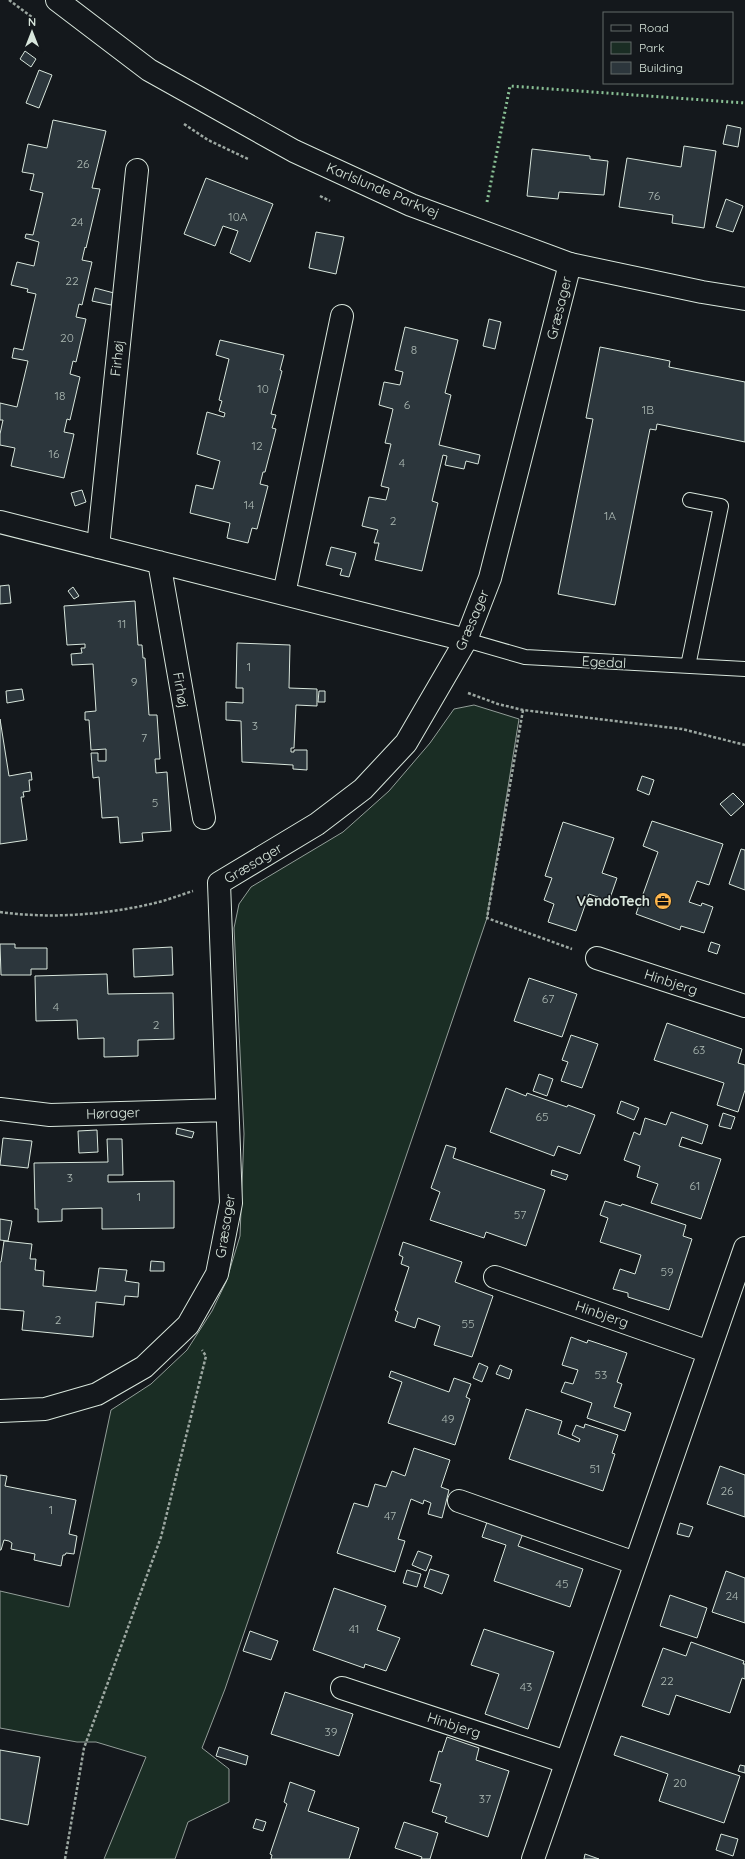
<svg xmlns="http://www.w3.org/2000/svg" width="745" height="1859" viewBox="0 0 745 1859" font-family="Quicksand,sans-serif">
<rect width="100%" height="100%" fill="#14181c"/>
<path fill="#1a2d24" stroke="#939e99" d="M474,705L519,719L487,918L225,1689L202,1748L229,1769V1802L188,1822L175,1859H104L146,1757L96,1742H77L0,1728V1591L69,1607L111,1410L151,1384L187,1350L212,1311L226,1282L240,1236L244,1134L234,928L239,904L251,887L343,832L389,791L430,743L454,709Z"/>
<path fill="#2c363c" stroke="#d8e6dc" d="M25,51L36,59L31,67L20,59Z
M39,70L52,75L39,108L26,103Z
M53,120L106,131L92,188L100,189L86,248L85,247L82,260L92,262L82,305L79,304L76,317L86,319L76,362L73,361L70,374L80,377L70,420L67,419L64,432L74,434L64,478L11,466L15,448L0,445V434L3,420H0V403L17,407L28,361L12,358L14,348L23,350L36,294L27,292L28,289L11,285L17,262L34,266L39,242L25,238L26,234L33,235L43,193L30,190L34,174L22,172L28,144L47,148Z
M727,125L741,128L738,147L723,144Z
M684,146L716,151L704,228L672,223L673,215L619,207L627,158L681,167Z
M532,149L590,156V159L608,161L604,195L559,192L558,199L527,196Z
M206,178L273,204L250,262L230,253L238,231L223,226L215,246L184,234Z
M726,199L743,206L733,232L716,227Z
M316,232L344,237L336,274L309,268Z
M95,288L114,293L111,305L92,301Z
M489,319L501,322L495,349L483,346Z
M405,327L458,340L445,393L451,395L439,445L480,455L478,464L466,461L464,469L445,465L447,456L443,455L432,501L438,503L422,571L375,560L379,543H374L378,530L362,526L369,497L386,500L389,488L381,486L391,444L385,443L393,409L379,405L384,382L400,385L403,372L395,370Z
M220,340L284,355L280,370L282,371L271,414L276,415L272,428L276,429L265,472H263L260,484L268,486L257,529L252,528L248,543L227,538L230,523L190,513L196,485L213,489L220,461L197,454L207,412L224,417L225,413L219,411L222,401L219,400L229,359L216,355Z
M600,347L670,361L669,367L745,382V442L657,424L656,430L650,429L615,605L558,594L593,419L586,418Z
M82,490L86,502L75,506L71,493Z
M331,547L356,553L349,577L340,575L342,569L326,565Z
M9,585L11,603L0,604V586Z
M73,587L79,596L74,599L68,591Z
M135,601L138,645H142L143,658H145L149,715H157L160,759H155L156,773L167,772L171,831L142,833L143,841L120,843L118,817L102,818L99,777L93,778L91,753H98V761H106V749L91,750L89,720H85V712L96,711L93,664L72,665L71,654L82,653L81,648H85V644L67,645L64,606Z
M237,643L290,645L289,688L317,689V706L296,705L294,748H291V752H294V750H307V770L293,769V765L242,762L241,721L226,720V702L243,703V688H236Z
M22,689L24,700L7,703L6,691Z
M319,691H325V702H318Z
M0,719L9,776L31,772L32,780H29L30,791L23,792L24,797H21L27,840L0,844Z
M642,776L654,780L649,795L637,790Z
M733,793L744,804L731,816L720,804Z
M652,821L723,844L709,885L697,881L689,902L701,906L702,903L713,907L704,933L681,926L680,930L636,914L658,852L643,846Z
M563,822L614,838L602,873L617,878L609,901L589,894L576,931L548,922L554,904L544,900L552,878L545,876Z
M741,849L745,850V890L729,884Z
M711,942L720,945L717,954L708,951Z
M0,944H15V948H47V969H31V975H1Z
M172,947L173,975L134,977L133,949Z
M107,974L108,994L173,993L174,1039L138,1040V1056L104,1057V1038L78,1039L77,1020L36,1021L35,976Z
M529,978L577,994L562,1037L514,1021Z
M667,1023L742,1049L738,1063L745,1065V1090L738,1112L717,1105L724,1083L654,1060Z
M571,1035L598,1044L582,1088L561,1081L568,1062L562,1060Z
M539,1074L553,1079L547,1096L533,1091Z
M506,1088L526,1096L527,1093L567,1107L568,1105L595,1115L580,1154L558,1146L554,1156L490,1132Z
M621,1101L639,1108L634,1120L617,1113Z
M671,1112L708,1125L702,1144L682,1137L679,1146L721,1159L701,1219L651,1203L658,1184L637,1177L640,1166L624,1160L634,1132L640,1135L645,1118L666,1125Z
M723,1113L735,1117L731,1129L719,1126Z
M177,1128L194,1132L192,1138L176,1134Z
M97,1130L98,1152L79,1153L78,1131Z
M3,1138L32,1141L28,1168L0,1165Z
M107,1139H122L123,1175H108V1182L174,1181V1228L102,1229V1208L62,1209V1221L38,1222V1209H35L34,1163L108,1162Z
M446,1145L456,1148L453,1158L545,1190L526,1246L486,1232L484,1238L430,1220L440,1192L431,1188Z
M552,1170L568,1175L566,1180L551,1175Z
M605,1201L621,1206L622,1204L686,1225L683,1236L692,1239L669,1310L628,1297V1293L613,1289L620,1269L635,1274L641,1255L600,1242L608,1218L600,1215Z
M0,1219L12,1221L8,1241L0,1240Z
M4,1241L32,1244L30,1259H36L35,1270L44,1271L43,1286L96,1291L99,1268L127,1270L125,1281L139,1283L138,1297L125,1296L124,1305L96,1302L93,1337L22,1330L24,1311L0,1309V1262H1Z
M403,1242L462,1262L455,1282L493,1296L472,1357L434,1345L440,1326L418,1318L415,1328L395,1321L398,1312L395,1310L409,1267L401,1264L403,1257L399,1255Z
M151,1261L164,1262V1271H150Z
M571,1337L587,1343L588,1340L627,1353L617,1382L622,1384L614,1407L631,1413L625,1431L587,1418L592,1403L561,1392L565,1382L573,1384L578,1370L562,1365Z
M479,1363L488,1367L482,1382L473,1378Z
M500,1365L512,1370L509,1379L496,1374Z
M391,1371L449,1392L454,1378L471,1384L466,1397L470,1399L455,1445L388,1423L402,1382L389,1377Z
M526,1409L562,1421L558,1434L579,1442L580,1439L572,1435L576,1425L584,1428L585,1424L618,1435L612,1453L615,1454L603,1491L509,1459Z
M414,1448L450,1460L441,1487L449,1490L442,1518L428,1514L431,1503L424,1500L423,1504L411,1499L398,1539L405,1541L395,1572L337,1553L354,1503L368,1507L375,1484L386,1487L392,1471L405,1476Z
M720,1466L745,1475V1517L707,1504Z
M0,1475L7,1476L5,1486L76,1500L69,1534L77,1536L74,1554L66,1553L65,1555H63L61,1566L34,1560L35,1554L11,1549L12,1543L9,1541L4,1540L1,1550H0Z
M488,1519L524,1531L518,1546L583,1569L570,1607L494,1581L506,1545L482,1537Z
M680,1523L693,1527L689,1537L677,1534Z
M418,1551L432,1556L426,1571L412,1565Z
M430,1569L449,1575L442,1594L424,1587Z
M407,1570L421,1574L417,1587L403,1583Z
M726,1571L745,1578V1623L712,1612Z
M334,1588L386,1606L377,1630L400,1638L386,1671L365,1664L364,1668L313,1650Z
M670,1595L707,1608L697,1638L660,1626Z
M484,1629L554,1652L528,1729L485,1714L499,1674L471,1665Z
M250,1631L278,1641L271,1660L243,1651Z
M691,1642L744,1661L743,1664H745V1679L742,1678L730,1713L676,1695L669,1715L642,1706L663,1648L686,1656Z
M285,1692L353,1714L339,1756L271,1734Z
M621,1736L740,1776L724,1823L659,1801L668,1774L614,1755Z
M447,1737L479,1748L476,1760L509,1771L488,1837L445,1822L447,1817L432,1812L441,1784L430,1781L439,1751L442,1752Z
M219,1747L248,1756L246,1765L216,1756Z
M0,1750L40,1757L28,1825L0,1819Z
M740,1765L745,1766V1773L738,1771Z
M290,1782L315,1791L308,1811L359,1828L349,1859H271L272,1855L270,1854L287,1804L284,1802Z
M256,1819L266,1822L263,1831L253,1828Z
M404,1822L438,1833L430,1859H421L422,1857L395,1848Z
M721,1834L738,1839L733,1856L716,1850Z
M585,1854L599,1859H584Z"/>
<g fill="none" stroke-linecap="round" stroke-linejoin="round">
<g stroke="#d8e6dc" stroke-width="16">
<path id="lane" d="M466,640L525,657L745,669
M688,666L721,506L690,500"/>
</g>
<g stroke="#d8e6dc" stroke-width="24">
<path id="street" d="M0,522L466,640
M98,547L137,170
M159,562L204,818
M284,594L342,316
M597,958L745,1006
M0,1109L50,1115L227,1110
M495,1277L709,1352
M0,1411L45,1409L97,1394L144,1367L188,1325L217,1274L231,1203L219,883L317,824L363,789L406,743L466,640L490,578L570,264
M459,1501L635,1563
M342,1688L566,1762
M533,1859L745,1248"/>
</g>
<g stroke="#d8e6dc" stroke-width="24">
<path id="secondary" d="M57,0L149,70L294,151L411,205L570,264L702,292L745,299"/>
</g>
<path stroke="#9da8a2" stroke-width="2.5" stroke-dasharray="3 2" stroke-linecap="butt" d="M9,0L36,20
M184,124L208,140L248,159
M320,196L330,201
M468,693L498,704L523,710L682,729L745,745
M523,710L487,918L572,949
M0,912C50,919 105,915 155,903C168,900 180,895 193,891
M65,1859L84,1748L161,1537L206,1356L202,1350"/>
<use href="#lane" stroke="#14181c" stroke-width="14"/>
<use href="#street" stroke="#14181c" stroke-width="22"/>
<use href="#secondary" stroke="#14181c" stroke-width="22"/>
<path stroke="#8ac095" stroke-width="3" stroke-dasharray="2 3" stroke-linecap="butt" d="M487,202L510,86L745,103"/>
</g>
<defs>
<g id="office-disc" transform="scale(0.9)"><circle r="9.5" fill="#ffb74d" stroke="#14181c"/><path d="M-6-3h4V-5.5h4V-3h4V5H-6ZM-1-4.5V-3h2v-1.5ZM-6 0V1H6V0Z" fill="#111"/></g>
</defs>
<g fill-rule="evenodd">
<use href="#office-disc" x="663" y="901"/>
</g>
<g text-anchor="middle" stroke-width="3" stroke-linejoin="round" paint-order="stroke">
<g font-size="12" fill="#adbab4">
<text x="83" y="168">26</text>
<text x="654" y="200">76</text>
<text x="238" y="221">10A</text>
<text x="77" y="226">24</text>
<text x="72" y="285">22</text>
<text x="67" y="342">20</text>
<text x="414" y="354">8</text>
<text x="263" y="393">10</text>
<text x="60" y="400">18</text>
<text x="407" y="409">6</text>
<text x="648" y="414">1B</text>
<text x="257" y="450">12</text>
<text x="54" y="458">16</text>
<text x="402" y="467">4</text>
<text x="249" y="509">14</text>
<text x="610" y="520">1A</text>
<text x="393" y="525">2</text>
<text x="122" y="628">11</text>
<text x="249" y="671">1</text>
<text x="134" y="686">9</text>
<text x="255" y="730">3</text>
<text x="144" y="742">7</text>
<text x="155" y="807">5</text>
<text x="548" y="1003">67</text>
<text x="56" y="1011">4</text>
<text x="156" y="1029">2</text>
<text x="699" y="1054">63</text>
<text x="542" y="1121">65</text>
<text x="70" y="1182">3</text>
<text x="695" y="1190">61</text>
<text x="139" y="1201">1</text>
<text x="520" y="1219">57</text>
<text x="667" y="1276">59</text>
<text x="58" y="1324">2</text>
<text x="468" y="1328">55</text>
<text x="601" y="1379">53</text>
<text x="448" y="1423">49</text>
<text x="595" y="1473">51</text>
<text x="727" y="1495">26</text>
<text x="51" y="1514">1</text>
<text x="390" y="1520">47</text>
<text x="562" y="1588">45</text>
<text x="732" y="1600">24</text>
<text x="354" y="1633">41</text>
<text x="667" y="1685">22</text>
<text x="526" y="1691">43</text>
<text x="331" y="1736">39</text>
<text x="680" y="1787">20</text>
<text x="485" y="1803">37</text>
</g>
<g font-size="14" fill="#d8e6dc" stroke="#14181c">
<text transform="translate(383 190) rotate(23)" y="5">Karlslunde Parkvej</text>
<text transform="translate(559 308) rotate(-76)" y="5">Græsager</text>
<text transform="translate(117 358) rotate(-84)" y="5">Firhøj</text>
<text transform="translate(472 620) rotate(-67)" y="5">Græsager</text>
<text transform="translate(604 662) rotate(3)" y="5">Egedal</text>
<text transform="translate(181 690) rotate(80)" y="5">Firhøj</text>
<text transform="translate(253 863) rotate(-31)" y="5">Græsager</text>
<text transform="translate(671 982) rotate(18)" y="5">Hinbjerg</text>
<text transform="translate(113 1113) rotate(-2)" y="5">Hørager</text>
<text transform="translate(225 1226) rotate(-81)" y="5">Græsager</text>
<text transform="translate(602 1314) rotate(19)" y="5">Hinbjerg</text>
<text transform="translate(454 1725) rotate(18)" y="5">Hinbjerg</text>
</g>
<g font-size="14" font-weight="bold" fill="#d8e6dc" stroke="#14181c" text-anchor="end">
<text x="650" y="906">VendoTech</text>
</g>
</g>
<rect x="603" y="12" width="130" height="72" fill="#14181c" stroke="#626a69"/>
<rect x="611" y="25" width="20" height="6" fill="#14181c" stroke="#626a69"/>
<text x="639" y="32" font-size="12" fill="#d8e6dc">Road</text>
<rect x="611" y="42" width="20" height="12" fill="#1a2d24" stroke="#626a69"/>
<text x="639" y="52" font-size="12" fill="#d8e6dc">Park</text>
<rect x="611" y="62" width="20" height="12" fill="#2c363c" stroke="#626a69"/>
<text x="639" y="72" font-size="12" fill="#d8e6dc">Building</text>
<g transform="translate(32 32)" stroke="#14181c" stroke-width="3" paint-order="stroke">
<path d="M0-3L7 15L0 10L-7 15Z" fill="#d8e6dc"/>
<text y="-6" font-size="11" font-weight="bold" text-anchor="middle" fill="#d8e6dc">N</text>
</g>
</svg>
